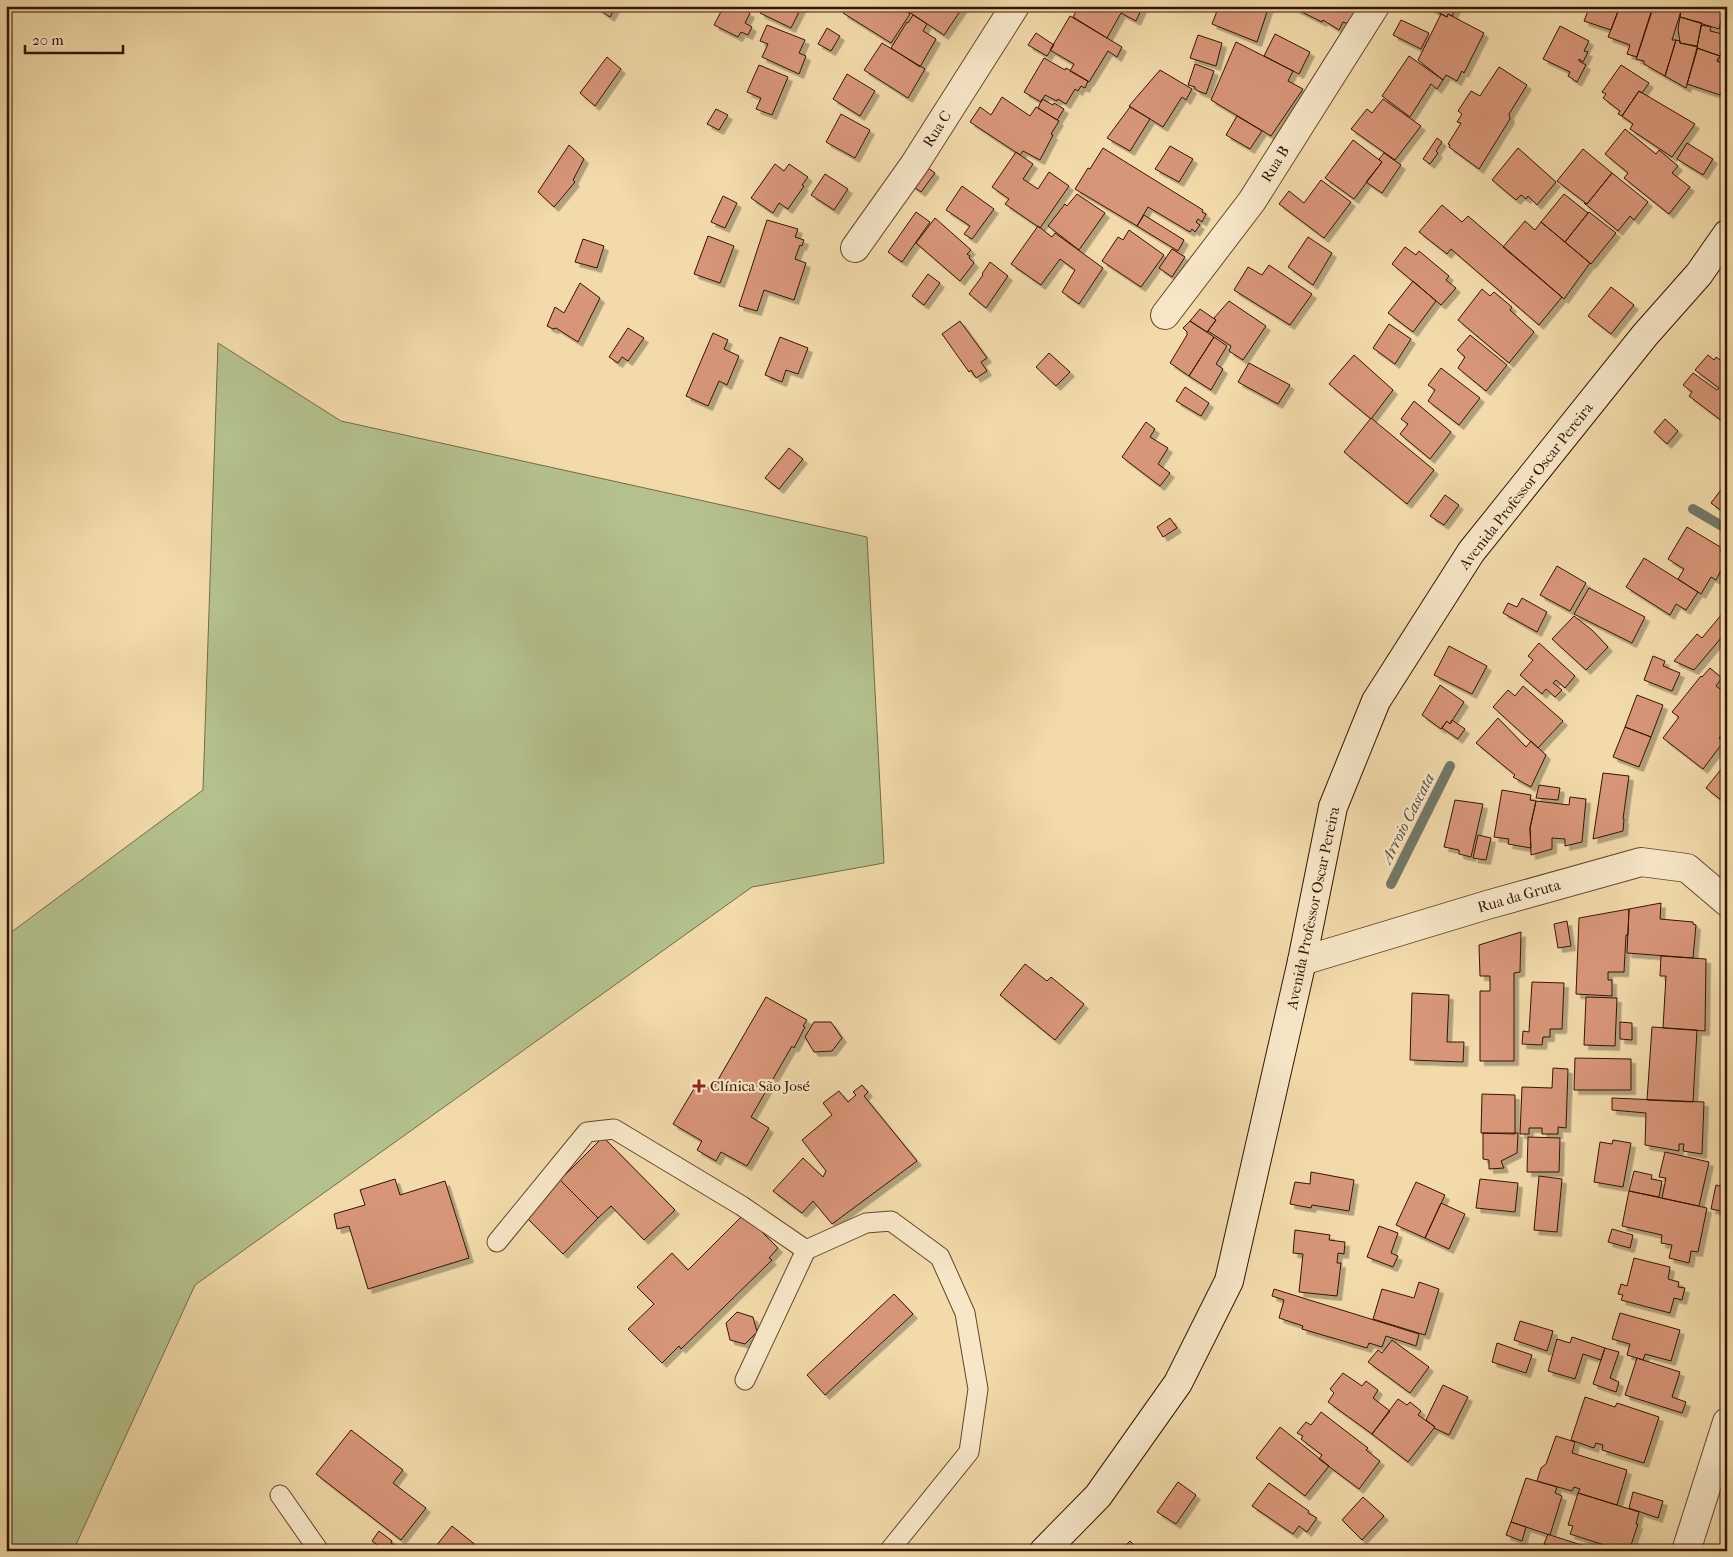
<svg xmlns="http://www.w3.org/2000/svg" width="1733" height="1557" viewBox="0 0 1733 1557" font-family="'IM FELL French Canon',serif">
<defs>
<filter id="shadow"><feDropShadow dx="4.5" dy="4.5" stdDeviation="0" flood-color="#0004"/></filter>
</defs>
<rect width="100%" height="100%" fill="#f2daaa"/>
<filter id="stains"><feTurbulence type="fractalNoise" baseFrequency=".004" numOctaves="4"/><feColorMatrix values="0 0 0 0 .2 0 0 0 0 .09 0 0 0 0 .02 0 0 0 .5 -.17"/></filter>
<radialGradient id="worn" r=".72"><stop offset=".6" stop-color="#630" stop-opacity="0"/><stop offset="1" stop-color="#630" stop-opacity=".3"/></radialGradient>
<path fill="#b4c18d" stroke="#746b47" d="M218,343L341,421L867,537L884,863L752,887L195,1285L73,1551H6V936L203,790Z"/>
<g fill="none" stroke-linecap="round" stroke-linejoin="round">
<path stroke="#727868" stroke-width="10" d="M1693,509L1727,529
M1391,884L1450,766"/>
</g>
<path fill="#d89679" stroke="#341501" filter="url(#shadow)" d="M594,6H616L610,17Z
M724,6H737L750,13L745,23L752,27L748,35L741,32L738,37L714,25Z
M763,6H802L791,28L760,13Z
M848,6H898L910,14L891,43L843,13Z
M900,6H962L963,7L944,35Z
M1079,6H1140L1142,8L1136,21L1121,13L1107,38L1073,17Z
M1219,6H1269L1257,42L1212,24Z
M1294,6H1355L1359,9L1351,25L1343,22L1339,30L1323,20L1322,22L1294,8Z
M1426,6H1457L1452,16L1448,14L1447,17Z
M1590,6H1620L1611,30L1584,21Z
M1620,6L1653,8L1637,57L1627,54L1630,45L1608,37Z
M1653,6L1681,11L1672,40H1676L1665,76L1644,64V61L1636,59Z
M1682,6H1725L1719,29L1680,17Z
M1441,14L1447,17L1448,14L1484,33L1464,73L1462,71L1457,81L1446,75L1443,80L1418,60Z
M913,15L927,24L923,31L936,39L920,67L891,48L907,22L908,23Z
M1070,16L1122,47L1117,57L1108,51L1089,82L1070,71L1074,64L1050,50Z
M1680,17L1702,23L1697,46L1680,43L1678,29Z
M1401,20L1429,33L1421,49L1393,35Z
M767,25L805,40L799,53L806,56L799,74L762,57L768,44L760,41Z
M1701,25L1711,27L1710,31L1727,35V43L1720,56L1697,48Z
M1560,26L1589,41L1584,51L1588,52L1583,62L1579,59V61L1586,65L1577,82L1568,76L1570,72L1543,59Z
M827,28L840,36L831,51L818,44Z
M1036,33L1054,45L1047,56L1028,45Z
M1275,34L1310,52L1299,74L1264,56Z
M1198,35L1222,43L1216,66L1190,58Z
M1676,40L1680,41V43L1698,47L1686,88L1665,76Z
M1236,42L1293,71L1288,81L1303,89L1271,136L1211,100Z
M882,43L925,69L908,98L864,70Z
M1727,43V65L1717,61Z
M1697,48L1720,56L1717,61L1727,65V75L1720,95L1687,84Z
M1409,56L1443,80L1437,89L1431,84L1410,117L1382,96Z
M607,57L621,69L595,106L580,93Z
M1044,58L1065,70L1066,68L1088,81L1085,88L1081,86L1078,91L1075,89L1066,104L1058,99L1057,101L1045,95L1041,102L1024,92Z
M1195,64L1214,71L1206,94L1198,91L1195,89V87L1188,85Z
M759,65L788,77L772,115L756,109L761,98L747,92Z
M1621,65L1649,83L1642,93L1639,91L1622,116L1618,114L1620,111L1603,98L1606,94L1602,92Z
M1499,67L1527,85L1509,114L1510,119L1479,169L1449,147L1450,145L1448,144L1461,123L1457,122L1462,114L1458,111L1471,91L1480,96Z
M1160,70L1192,89L1186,100L1182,97L1163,127L1129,106Z
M847,74L875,91L860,116L833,99Z
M1639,91L1695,124L1672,157L1630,129L1633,124L1622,116Z
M1002,97L1030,116L1036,107L1059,121L1051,134L1053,135L1040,160L1023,151L1020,155L970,122L980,107L991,115Z
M1042,99L1053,105L1054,103L1064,109L1057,120L1038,108Z
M1383,99L1421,126L1395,160L1351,129L1367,109L1372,113Z
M1130,107L1150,119L1130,151L1107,138Z
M716,109L728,115L719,130L707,124Z
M841,114L870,130L855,158L826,142Z
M1237,116L1262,131L1250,149L1226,135Z
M1625,129L1656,154L1659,150L1678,166L1672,173L1690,187L1669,214L1624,178L1628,173L1605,154Z
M1437,138L1442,142L1436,151L1438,153L1430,164L1423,159Z
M1353,140L1382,162L1354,199L1325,178Z
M1687,143L1713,159L1703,175L1677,159Z
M569,145L584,159L573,180L575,182L554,207L538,192Z
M1170,146L1193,159L1179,182L1155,169Z
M1103,148L1203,210L1202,212L1206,214L1202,222L1198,219L1196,222L1200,225L1195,232L1192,229L1190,232L1148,207L1137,226L1075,189L1088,168L1090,169Z
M1518,148L1556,182L1537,205L1528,196L1526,199L1521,195L1516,200L1492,180Z
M1583,149L1612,173L1587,204L1557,181Z
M1016,152L1033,164L1023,179L1038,189L1049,172L1069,186L1040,228L1005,204L1009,199L992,187Z
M1384,153L1401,165L1382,193L1366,182L1382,162L1379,159Z
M775,164L784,171L789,164L808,177L802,185L804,186L788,209L779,203L773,213L751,198Z
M924,165L935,173L921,192L911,185Z
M1612,173L1648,202L1634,220L1630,216L1618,231L1584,203L1587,204Z
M825,174L848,189L834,210L811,195Z
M1321,180L1351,202L1324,238L1279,204L1289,191L1304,203Z
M962,186L994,209L972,239L964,234L970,226L946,210Z
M1077,194L1105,213L1079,250L1048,226L1065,204L1067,206Z
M1564,194L1588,213L1565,242L1541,222Z
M723,196L737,203L725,228L711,222Z
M1442,205L1462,222L1468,216L1562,297L1539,325L1451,249L1447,254L1419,232Z
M916,212L930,222L902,262L888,252Z
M1589,212L1616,233L1591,264L1565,242Z
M1144,215L1184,240L1178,251L1137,226Z
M935,218L971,250L967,254L970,256L969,258L974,263L960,281L916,243Z
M767,220L798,229L795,237L804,240L802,246L800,245L795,259L806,263L794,300L764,290L757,311L739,306Z
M1525,221L1535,230L1541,222L1590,263L1564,299L1503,247Z
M1038,226L1052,237L1055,233L1103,268L1079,304L1062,292L1075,270L1060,259L1041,285L1011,264Z
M1129,230L1164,255L1141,287L1102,261L1118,237L1123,240Z
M708,236L734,246L720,283L694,274Z
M1308,237L1332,253L1313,285L1288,267Z
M583,239L604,246L597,268L575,262Z
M1405,247L1416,255L1419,251L1449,276L1446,280L1456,288L1441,305L1392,264Z
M1172,249L1185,257L1172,277L1159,268Z
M990,262L1008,276L986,308L969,294L983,275L982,274Z
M1269,265L1312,294L1290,325L1234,290L1248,267L1262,275Z
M928,274L940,283L924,305L912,296Z
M1413,281L1436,301L1413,332L1388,313Z
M580,283L600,298L578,342L556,328L553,329L547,326L555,307L564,313Z
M1611,287L1634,305L1611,334L1588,316Z
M1482,289L1490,296L1494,292L1512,307L1510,310L1534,332L1509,363L1458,320Z
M1229,301L1266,326L1243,360L1229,351L1231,346L1208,331L1216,320L1214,318Z
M1200,309L1216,320L1207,332L1190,321Z
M960,321L987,358L981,362L987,371L976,378L971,370L969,372L942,334Z
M1190,321L1214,337L1189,376L1170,363L1187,335V332L1183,328Z
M1389,324L1411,339L1395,364L1373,348Z
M628,328L644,338L628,361L622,357L618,363L609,357Z
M713,333L728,340L724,349L739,356L727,385L719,381L708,406L686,396Z
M1470,335L1507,365L1486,391L1458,368L1465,357L1457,350Z
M780,337L808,348L798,374L786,370L782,382L765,375Z
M1214,337L1227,346L1216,364L1223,369L1211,390L1189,376Z
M1049,353L1070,372L1056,386L1036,367Z
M1354,355L1393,390L1371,419L1329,384Z
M1708,355L1714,360L1716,357L1727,365V415L1722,421L1689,396L1692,392L1683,385L1693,373L1717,390L1719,388L1695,370Z
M1249,363L1290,385L1278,404L1238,382Z
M1441,368L1480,398L1459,425L1428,401L1435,390L1428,385Z
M1185,387L1209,403L1201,416L1176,401Z
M1414,401L1451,432L1430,459L1400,434L1408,424L1401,419Z
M1371,418L1434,470L1407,504L1344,452Z
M1665,419L1678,431L1667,444L1654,432Z
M1146,422L1155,429L1150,437L1168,448L1158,464L1170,473L1160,486L1122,457Z
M789,448L803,459L779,489L765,478Z
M1727,482V515L1711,503Z
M1445,495L1459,505L1444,525L1430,516Z
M1170,518L1177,528L1163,537L1157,527Z
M1687,527L1722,548L1720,551L1727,555V558L1716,580L1711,577L1701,594L1678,579L1684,569L1668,559Z
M1644,558L1698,592L1686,610L1676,604L1670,615L1626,587Z
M1557,566L1586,583L1570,611L1540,595Z
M1589,588L1645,617L1632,643L1574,614Z
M1522,598L1547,612L1537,632L1503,613L1508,603L1517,607Z
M1727,608V631L1694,670L1674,661L1697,634L1702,638Z
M1574,616L1592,630L1608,647L1586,670L1552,639Z
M1539,643L1575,676L1565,688L1556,680L1553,683L1562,690L1555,697L1546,689L1542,694L1520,675L1533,660L1528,656Z
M1449,646L1487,666L1472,694L1434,675Z
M1653,656L1665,661L1663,666L1680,673L1672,691L1644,680Z
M1710,668L1722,678L1716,686L1727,694V728L1719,738L1724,741L1703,769L1663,738L1679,717L1672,712L1701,676L1702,677Z
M1440,685L1464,702L1450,724L1447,721L1441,729L1422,715Z
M1523,686L1563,721L1538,748L1493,707L1508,690L1515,696Z
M1637,695L1663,705L1651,737L1625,727Z
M1498,718L1526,747L1531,741L1546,755L1531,787L1513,777L1515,775L1476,743Z
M1452,720L1465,729L1458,739L1442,728L1447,721L1450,724Z
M1625,727L1651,737L1639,767L1613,757Z
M1727,762V805L1706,788Z
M1603,773L1629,776L1623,819H1624L1623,831L1593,839Z
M1539,785L1560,788L1558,800L1536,798Z
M1502,790L1531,795L1530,800L1536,801L1530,828L1531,848L1508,844L1509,839L1494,837Z
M1570,797L1586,799L1582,842L1565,846V839L1552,838V849L1531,855L1530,828L1536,801L1569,805Z
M1455,800L1483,804L1471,857L1459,854V850L1444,847Z
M1478,835L1491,838L1486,860L1473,858Z
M1661,903L1660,919L1693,922V924L1696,925L1693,958L1627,953L1629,909Z
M1629,909L1628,935H1626L1624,972H1608V980H1612V996L1576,994L1579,918Z
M1567,921L1571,946L1558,948L1554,924Z
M1521,932L1520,972L1514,973V1061H1480V991H1490V976H1480L1479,945Z
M1661,956L1706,959L1705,1031L1663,1028L1666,976H1660Z
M1025,964L1047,981L1051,977L1084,1004L1055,1040L1000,995Z
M1532,982L1564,983L1562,1029H1550V1037H1543L1542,1045L1522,1044L1523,1031L1529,1032Z
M1412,993L1449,995L1447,1042H1464L1463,1062L1410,1060Z
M766,997L807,1020L803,1026L805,1027L794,1048L792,1046L751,1117L769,1128L747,1166L721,1152L716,1161L697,1150L702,1141L673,1124L698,1082L712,1090Z
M1586,997L1617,998L1615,1046L1584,1045Z
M814,1022H831L842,1038L832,1051L814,1052L805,1037Z
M1620,1022L1632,1023V1040L1620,1039Z
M1652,1027L1697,1030L1693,1102L1647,1100Z
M1575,1058L1631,1059V1090H1574Z
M1553,1068L1568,1069L1566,1128L1558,1127V1134H1542V1128H1529V1134H1520L1522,1087L1552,1088Z
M862,1085L868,1092L864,1096L917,1161L832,1224L813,1201L802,1213L773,1191L803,1158L823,1177L826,1171L802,1140L832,1115L823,1103L839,1091L848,1102L856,1095L853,1092Z
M1482,1094L1515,1095V1134L1481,1133Z
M1612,1098L1704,1102L1702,1154L1683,1151L1684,1144H1679V1151L1645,1145L1646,1113L1612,1110Z
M1483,1133H1518L1517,1153L1501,1161L1504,1168L1489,1169V1160L1483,1159Z
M603,1137L675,1210L644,1240L611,1206L598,1218L560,1180Z
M1528,1137L1560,1138L1559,1172H1527Z
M1613,1140L1631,1143L1623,1187L1594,1182L1600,1142L1612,1144Z
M1665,1152L1709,1162L1699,1206L1662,1198L1666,1178L1659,1177Z
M1634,1171L1652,1175L1651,1179L1662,1181L1659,1197L1629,1191Z
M1311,1172L1354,1180L1349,1211L1312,1205L1311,1208L1290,1204L1295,1182L1310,1184Z
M1539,1176L1562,1179L1557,1232L1534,1230Z
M395,1179L400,1195L445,1181L469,1258L368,1289L349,1226L337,1229L334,1214L365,1205L360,1190Z
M1480,1179L1518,1183L1515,1212L1476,1208Z
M560,1180L598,1218L563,1254L524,1215Z
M1416,1182L1445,1195L1425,1238L1396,1225Z
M1716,1185L1727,1188V1212L1711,1209Z
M1629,1191L1707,1208L1698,1252L1691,1251L1689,1263L1669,1258L1672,1245L1661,1243L1662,1235L1622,1226Z
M1441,1203L1465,1214L1449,1249L1425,1238Z
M744,1214L778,1248L769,1258L772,1260L681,1349L679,1346L662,1363L628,1329L654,1304L637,1287L672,1253L688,1270Z
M1379,1226L1398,1233L1391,1253L1398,1256L1393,1267L1367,1257Z
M1612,1229L1633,1235L1630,1248L1608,1242Z
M1295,1230L1330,1235L1329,1240L1345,1242L1344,1254L1338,1253L1337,1263H1341L1337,1296L1299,1292L1303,1254L1293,1253Z
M1634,1258L1670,1267L1668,1279L1679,1282L1678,1287L1685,1288L1682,1300L1674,1298L1670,1313L1621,1300L1623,1295L1618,1294L1621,1284L1627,1286Z
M1419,1282L1439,1289L1425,1335L1373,1319L1382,1289L1414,1298Z
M1274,1289L1419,1334L1416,1346L1386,1336L1382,1347L1369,1343L1367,1348L1302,1329L1303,1326L1279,1318L1284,1300L1272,1296Z
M894,1294L913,1314L825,1395L807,1375Z
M737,1312L753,1317L757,1332L745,1344L730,1340L726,1323Z
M1620,1313L1680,1330L1671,1361L1645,1354L1643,1360L1627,1355L1630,1344L1612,1339Z
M1520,1321L1553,1331L1547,1351L1514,1340Z
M1572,1337L1605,1348L1601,1360L1583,1354L1575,1379L1548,1371L1557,1339L1570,1343Z
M1392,1340L1429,1367L1410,1393L1368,1362L1378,1350L1382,1353Z
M1497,1343L1532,1355L1526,1373L1492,1362Z
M1605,1348L1619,1352L1610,1378L1619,1382L1616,1392L1593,1384Z
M1637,1358L1680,1372L1672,1397L1686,1402L1682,1413L1625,1395Z
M1343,1373L1362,1386L1366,1381L1378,1390L1373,1398L1390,1411L1372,1434L1328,1402L1334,1393L1330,1389Z
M1443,1385L1468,1397L1449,1435L1434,1428L1435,1427L1426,1420Z
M1585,1397L1615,1407L1617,1403L1659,1417L1644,1463L1602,1450L1603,1445L1596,1443L1594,1448L1571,1440Z
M1398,1399L1407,1405L1410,1402L1421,1411L1418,1415L1435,1427L1408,1462L1372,1434Z
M1321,1412L1368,1448L1366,1450L1380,1461L1359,1489L1319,1459L1322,1455L1301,1439L1303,1436L1297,1433L1306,1422L1311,1425Z
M1280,1427L1329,1466L1305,1496L1256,1458Z
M351,1430L403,1470L393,1483L426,1508L401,1540L316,1474Z
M1556,1436L1575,1442L1572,1453L1627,1470L1617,1505L1578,1493L1580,1489L1574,1487L1572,1491L1537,1481L1541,1468L1546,1464Z
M1526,1478L1557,1487L1555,1493L1562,1496L1550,1535L1511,1522Z
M1178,1482L1196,1495L1176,1524L1157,1512Z
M1269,1483L1309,1511L1308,1513L1317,1518L1307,1532L1299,1526L1293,1534L1252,1506Z
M1633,1492L1663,1501L1658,1518L1629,1508Z
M1578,1493L1639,1512L1636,1524H1638L1629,1551H1623L1570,1534L1573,1526L1568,1525Z
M1363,1497L1384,1516L1362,1540L1342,1520Z
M1511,1522L1526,1527L1522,1541L1506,1535Z
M452,1526L483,1551H432Z
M379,1531L392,1541L391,1543L394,1545L390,1550L388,1548L385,1551L372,1541Z
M1548,1534L1550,1535L1600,1551H1550L1552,1546L1544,1544Z
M1130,1541L1140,1551H1120Z"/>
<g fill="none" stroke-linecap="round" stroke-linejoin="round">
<g stroke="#64462b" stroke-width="21">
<path id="service" d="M497,1242L587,1132L614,1129L742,1206L806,1250
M745,1380L806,1250L866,1223L891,1221L940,1257L965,1313L978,1389L969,1452L889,1551
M280,1495L319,1551"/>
</g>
<g stroke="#64462b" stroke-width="30">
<path id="minor" d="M855,248L914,165L1015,6
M1165,315L1252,201L1375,6
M1302,961L1487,905L1641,862L1687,868L1727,902
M1686,1551L1727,1422"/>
</g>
<g stroke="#341501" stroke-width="30">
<path id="secondary" d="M1044,1551L1098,1496L1178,1383L1229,1281L1302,961L1333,807L1376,701L1471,552L1645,335L1699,274L1727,234"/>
</g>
<use href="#service" stroke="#f7e7c8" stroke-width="19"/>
<use href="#minor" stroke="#f7e7c8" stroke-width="28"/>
<use href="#secondary" stroke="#f7e7c8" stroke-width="28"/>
</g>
<path fill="#8f2418" stroke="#f7e7c8" stroke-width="2" d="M696.5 1078.5h5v5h5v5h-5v5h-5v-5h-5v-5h5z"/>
<g text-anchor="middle" stroke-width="4.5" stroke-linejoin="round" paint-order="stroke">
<g font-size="15" fill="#341501" stroke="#f7e7c8">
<text transform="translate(937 129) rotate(-58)" y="5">Rua C</text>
<text transform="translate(1275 164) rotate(-58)" y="5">Rua B</text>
<text transform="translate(1526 486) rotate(-52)" y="5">Avenida Professor Oscar Pereira</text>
<text transform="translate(1519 896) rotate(-16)" y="5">Rua da Gruta</text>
<text transform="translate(1313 908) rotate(-78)" y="5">Avenida Professor Oscar Pereira</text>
</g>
<g font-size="15" fill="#341501" stroke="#f7e7c8" text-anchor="start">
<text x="710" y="1091">Clínica São José</text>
</g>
<g font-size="16" font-style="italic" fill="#584f3d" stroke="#f7e7c8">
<text transform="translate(1407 818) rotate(-63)" y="6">Arroio Cascata</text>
</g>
</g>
<rect width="1733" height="1557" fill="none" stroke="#f2daaa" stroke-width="25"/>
<rect x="8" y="8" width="1718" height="1542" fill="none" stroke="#341501" stroke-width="2.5"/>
<rect x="12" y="12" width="1708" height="1532" fill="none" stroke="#341501"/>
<path d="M25 45v8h98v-8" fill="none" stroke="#341501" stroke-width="2.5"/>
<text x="32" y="45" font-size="15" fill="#341501" stroke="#f7e7c8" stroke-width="4" paint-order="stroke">20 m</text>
<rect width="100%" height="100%" filter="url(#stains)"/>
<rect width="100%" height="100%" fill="url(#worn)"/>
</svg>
